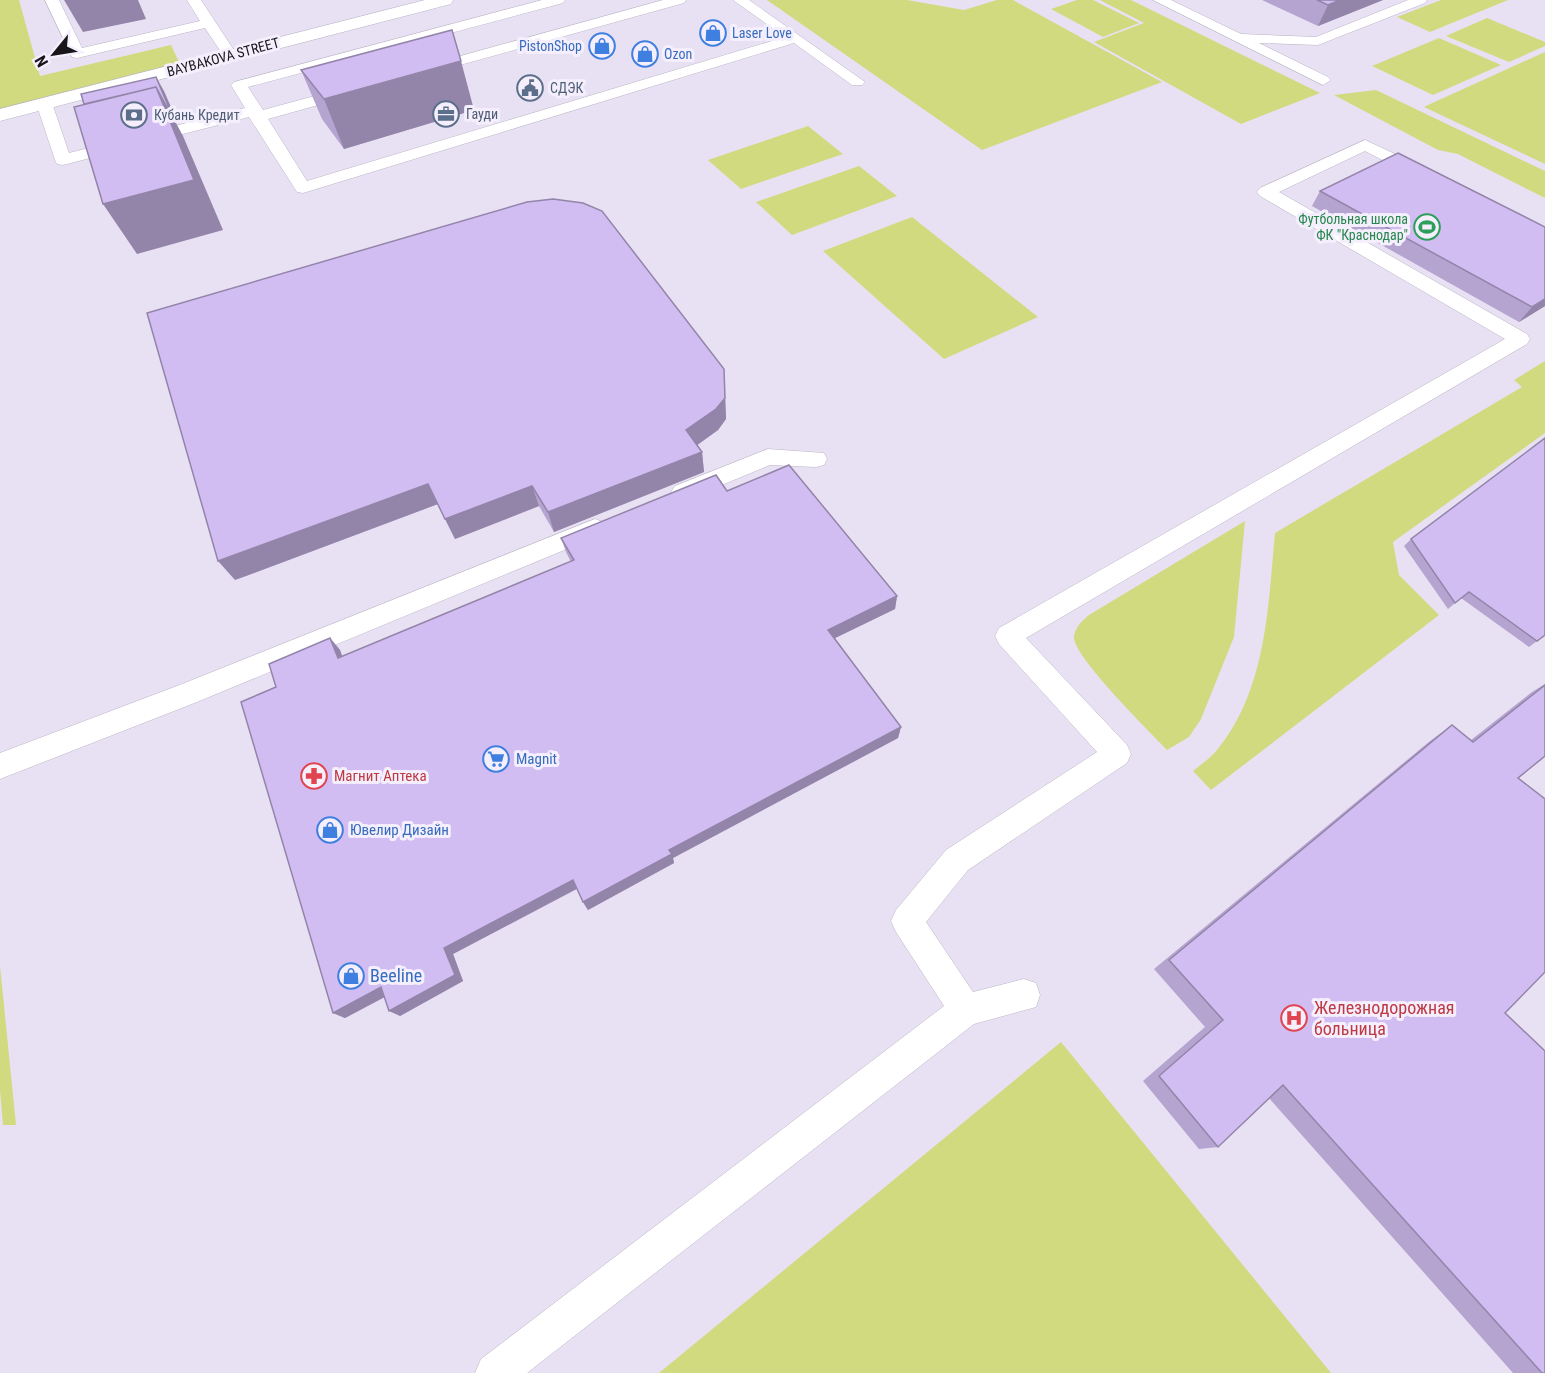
<svg xmlns="http://www.w3.org/2000/svg" width="1545" height="1373" viewBox="0 0 1545 1373" font-family="'Roboto Condensed',sans-serif">
<rect width="100%" height="100%" fill="#e8e1f3"/>
<path fill="#d1da7e" d="M0,0H19L40,76L171,45L180,64L0,110Z
M767,0H907L964,10L997,0H1013L1162,82L982,150Z
M1077,0H1093L1139,23L1103,37L1051,9Z
M1100,0H1131L1320,93L1241,124L1094,42L1144,23Z
M1441,0H1508L1430,32L1397,17Z
M1487,18L1545,42V46L1509,62L1446,36Z
M1439,38L1501,65L1433,95L1372,66Z
M1545,52V164L1424,107L1428,105Z
M1376,90L1545,171V198L1458,154L1438,150L1334,95Z
M808,126L843,154L741,189L708,160Z
M859,166L897,196L792,235L756,202Z
M912,217L1038,317L944,359L823,251Z
M1545,361V433L1393,542L1399,575L1439,615L1211,790L1193,771C1201,764 1211,758 1217,750C1267,689 1268,606 1275,533L1522,387L1514,380Z
M1245,521L1234,637L1201,719L1189,737L1167,750C1149,731 1075,658 1074,638C1074,628 1082,621 1089,615Z
M0,966L16,1125H3L0,1090Z
M1061,1042L1331,1373H659Z"/>
<g fill="none" stroke-linecap="round" stroke-linejoin="round">
<g stroke="#bbb5c5" stroke-width="1">
<path id="lane" d="M45,0H59L82,48L200,21L187,0H201L237,55L235,58H225L205,28L77,58L72,57Z
M542,0H565L563,3L248,87L263,110L348,87L356,92L354,95L268,119L307,181L785,37L733,0H749L865,82L862,85H852L794,43L303,193L297,192L249,117L63,165L57,164L55,160L36,103L44,98L52,103L69,153L245,108L231,85L234,82Z
M663,0H686L684,3L431,73H421L418,70L421,67Z
M1153,0H1171L1241,34L1316,37L1408,0H1427L1425,3L1318,45L1259,43L1328,77L1331,80L1323,85Z
M1365,140L1427,169L1430,173L1427,177H1415L1365,151L1279,192L1527,334L1530,339L1527,344L1026,638L1127,745L1131,754L1127,763L968,870L926,922L973,992L1024,979L1036,983L1040,995L1036,1007L974,1024L527,1373H475L481,1359L944,1006L896,932L891,921L896,910L946,850L1097,752L999,644L995,636L999,628L1505,339L1260,196L1257,192L1260,188Z
M768,449L824,453L827,459L824,465L816,467L770,465L683,501L675,498L671,492L675,486Z
M595,519L603,522L607,528L603,534L197,702L0,779V753L177,686Z"/>
</g>
<g stroke="#bbb5c5" stroke-width="1">
<path id="street" d="M425,0H453L451,4L0,121V109Z"/>
</g>
<use href="#lane" fill="#fff" fill-rule="evenodd"/>
<use href="#street" fill="#fff" fill-rule="evenodd"/>
</g>
<path fill="#b5a3d0" d="M1262,0H1383L1318,26Z
M301,70L474,110L344,149L322,119Z
M1320,191L1545,306L1519,322L1312,206Z
M724,369L726,419L718,430L697,445L702,452L704,472L554,532L539,506L455,539L438,504L235,580Z
M727,491L897,596L895,609L835,638L901,727L898,738L673,858L674,863L588,910L583,902L577,889L453,954L463,981L400,1016L385,997L345,1018L333,1013L276,687L330,638L340,650L342,657L571,562L566,552L561,538Z
M1411,539L1545,635L1529,647L1461,598L1448,609L1404,546Z
M1545,684V756L1518,778L1505,1013L1545,1373H1513L1269,1098L1218,1147L1199,1149L1143,1081L1205,1027L1154,969L1430,741L1452,725L1471,740L1532,692Z"/>
<path fill="#9384a9" d="M64,0H138L146,19L83,32Z
M1340,0H1383L1318,26L1328,5Z
M461,61L474,110L344,149L324,99Z
M156,77L164,91L178,123H176L183,136L223,230L137,254L103,204L156,87Z
M1545,299V306L1519,322L1532,307Z
M724,369L726,419L718,430L689,451L686,430Z
M702,452L704,472L554,532L548,512Z
M428,484L438,504L235,580L218,561Z
M532,486L539,506L455,539L445,519Z
M897,596L895,609L827,642L828,630Z
M330,638L340,650L347,670L338,658Z
M901,727L898,738L673,858L674,863L588,910L583,902L669,850Z
M573,880L578,888L453,954L463,981L400,1016L389,1011L444,948Z
M381,987L392,993L345,1018L333,1013Z"/>
<path fill="#d2bdf2" stroke="#9384a9" stroke-width="1.5" d="M1317,0H1340L1328,5Z
M452,30L461,61L324,99L301,70Z
M156,77L169,108L168,109L156,87L84,104L81,94Z
M156,87L194,180L103,204L74,107Z
M1398,153L1545,227V299L1532,307L1320,191Z
M553,199L583,203L602,211L724,369L725,398L716,409L686,430L702,452L548,512L532,486L445,519L428,484L218,561L147,313L527,202Z
M1545,438V635L1537,641L1469,592L1455,603L1411,539Z
M789,465L897,596L828,630L901,727L669,850L672,854L583,902L573,880L444,948L455,975L389,1011L381,987L333,1013L241,702L276,687L269,664L330,638L338,658L574,560L561,538L716,475L727,491Z
M1545,685V756L1518,778L1545,799V972L1505,1013L1545,1051V1373H1542L1283,1085L1218,1147L1159,1076L1223,1020L1169,960L1452,725L1473,742Z"/>
<defs>
<g id="shop-ring" transform="scale(1.35)"><circle r="9.5" fill="#f5effd" stroke="#3f7fe0" stroke-width="1.5"/><path d="M-5-2.5h2.3a2.7 3.5 0 0 1 5.4 0H5L5.5 6h-11ZM-1.5-2.5h3a1.5 2.3 0 0 0-3 0Z" fill="#3f7fe0"/></g>
<g id="civic-ring" transform="scale(1.35)"><circle r="9.5" fill="#f5effd" stroke="#5c6f8a" stroke-width="1.5"/><path d="M-.6-6.5H3V-4.5H.6V-3L4-1V1h2V6H-6V1h2V-1L-.6-3ZM-1.2 2.5V6h2.4V2.5Z" fill="#5c6f8a"/></g>
<g id="office-ring" transform="scale(1.35)"><circle r="9.5" fill="#f5effd" stroke="#5c6f8a" stroke-width="1.5"/><path d="M-6-3h4V-5.5h4V-3h4V5H-6ZM-1-4.5V-3h2v-1.5ZM-6 0V1H6V0Z" fill="#5c6f8a"/></g>
<g id="bank-ring" transform="scale(1.35)"><circle r="9.5" fill="#f5effd" stroke="#5c6f8a" stroke-width="1.5"/><path d="M-6-4H6V4H-6ZM0-2.3a2.3 2.3 0 1 0 0 4.6a2.3 2.3 0 1 0 0-4.6Z" fill="#5c6f8a"/></g>
<g id="stadium-ring" transform="scale(1.35)"><circle r="9.5" fill="#f5effd" stroke="#2e9e5b" stroke-width="1.5"/><path d="M0-5a6.5 5 0 1 0 0 10a6.5 5 0 1 0 0-10ZM-3.5-1.8h7v3.6h-7Z" fill="#2e9e5b"/></g>
<g id="supermarket-ring" transform="scale(1.35)"><circle r="9.5" fill="#f5effd" stroke="#3f7fe0" stroke-width="1.5"/><path d="M-6-5.5h2.5l.6 2H6L4.5 2H-2.5L-4.4-4H-6ZM-1.5 3.2a1.3 1.3 0 1 0 .1 0ZM3 3.2a1.3 1.3 0 1 0 .1 0Z" fill="#3f7fe0"/></g>
<g id="pharmacy-ring" transform="scale(1.35)"><circle r="9.5" fill="#f5effd" stroke="#e0444e" stroke-width="1.5"/><path d="M-2-6h4v4h4v4h-4v4h-4v-4h-4v-4h4Z" fill="#e0444e"/></g>
<g id="hospital-ring" transform="scale(1.35)"><circle r="9.5" fill="#f5effd" stroke="#e0444e" stroke-width="1.5"/><path d="M-5-5h3v3.5h4V-5h3V5h-3V1.5h-4V5h-3Z" fill="#e0444e"/></g>
</defs>
<g fill-rule="evenodd">
<use href="#shop-ring" x="713" y="33"/>
<use href="#shop-ring" x="602" y="46"/>
<use href="#shop-ring" x="645" y="54"/>
<use href="#civic-ring" x="530" y="88"/>
<use href="#office-ring" x="446" y="114"/>
<use href="#bank-ring" x="134" y="115"/>
<use href="#stadium-ring" x="1427" y="227"/>
<use href="#supermarket-ring" x="496" y="759"/>
<use href="#pharmacy-ring" x="314" y="776"/>
<use href="#shop-ring" x="330" y="830"/>
<use href="#shop-ring" x="351" y="976"/>
<use href="#hospital-ring" x="1294" y="1018"/>
</g>
<g text-anchor="middle" stroke-width="6" stroke-linejoin="round" paint-order="stroke">
<g font-size="14" fill="#366cbe" stroke="#f5effd" text-anchor="start">
<text x="732" y="38">Laser Love</text>
<text x="582" y="51" text-anchor="end">PistonShop</text>
<text x="664" y="59">Ozon</text>
</g>
<g font-size="14" fill="#17151a" stroke="#f5effd">
<text transform="translate(223 57) rotate(-15)" y="5">BAYBAKOVA STREET</text>
</g>
<g font-size="14" fill="#4e5e75" stroke="#f5effd" text-anchor="start">
<text x="550" y="93">СДЭК</text>
<text x="466" y="119">Гауди</text>
<text x="154" y="120">Кубань Кредит</text>
</g>
<g font-size="14" fill="#27864d" stroke="#f5effd" text-anchor="end">
<text x="1408" y="224">Футбольная школа<tspan x="1408" dy="16">ФК "Краснодар"</tspan></text>
</g>
<g font-size="15" fill="#366cbe" stroke="#f5effd" text-anchor="start">
<text x="516" y="764">Magnit</text>
<text x="350" y="835">Ювелир Дизайн</text>
</g>
<g font-size="15" fill="#be3a42" stroke="#f5effd" text-anchor="start">
<text x="334" y="781">Магнит Аптека</text>
</g>
<g font-size="18" fill="#366cbe" stroke="#f5effd" text-anchor="start">
<text x="370" y="982">Beeline</text>
</g>
<g font-size="18" fill="#be3a42" stroke="#f5effd" text-anchor="start">
<text x="1314" y="1014">Железнодорожная<tspan x="1314" dy="21">больница</tspan></text>
</g>
</g>
<g transform="translate(54 54) rotate(240)" stroke="#f5effd" stroke-width="4.5" paint-order="stroke">
<path d="M0-4.5L10 22L0 15L-10 22Z" fill="#17151a"/>
<text y="-9" font-size="16" font-weight="bold" text-anchor="middle" fill="#17151a">N</text>
</g>
</svg>
